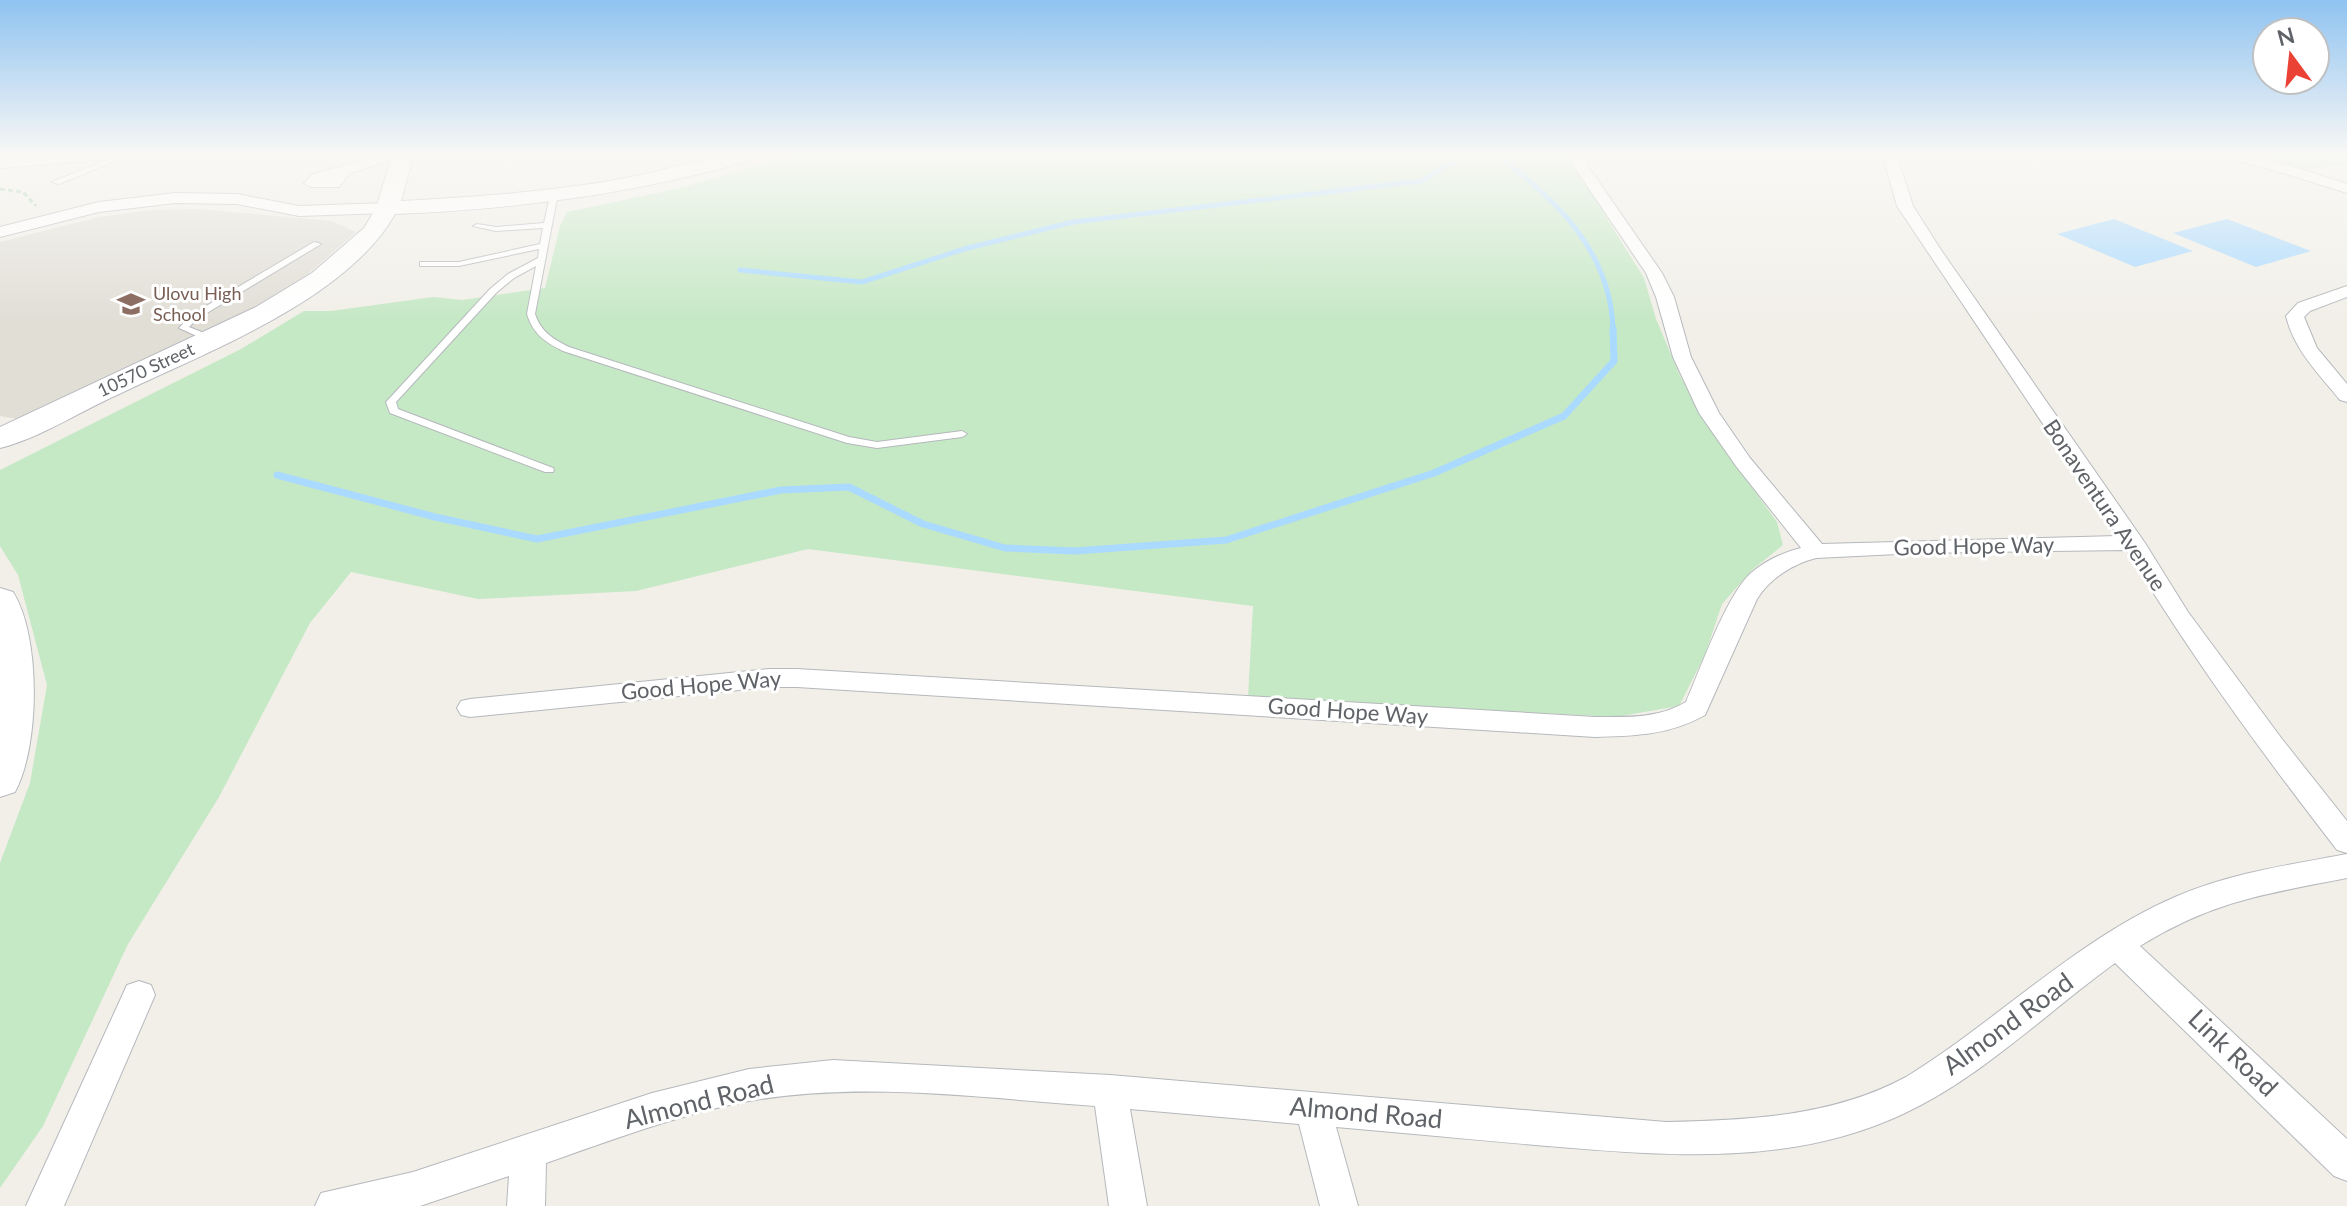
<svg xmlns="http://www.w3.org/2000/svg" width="2347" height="1206" viewBox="0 0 2347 1206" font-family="Lato,sans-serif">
<rect width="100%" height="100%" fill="#f1efe8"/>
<path fill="#e1ded6" d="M199,209L332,221L356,232L294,286L230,323L18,419L0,416V242L99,217L151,210Z"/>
<path fill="#c5e8c5" d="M800,153H1566L1644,278L1656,319L1680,376L1722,446L1777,522L1783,545L1752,570L1722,604L1705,655L1679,706L1615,717L1248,697L1253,606L808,549L636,591L478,599L351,572L310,623L219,797L128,944L43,1126L0,1188V863L30,783L47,685L18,575L0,546V470L241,349L304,311H331L433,297L462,300L545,288L560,226L567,212L676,189Z
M2231,153H2347V165L2300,169Z"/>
<path fill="#aadaff" d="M2114,219L2193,251L2135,267L2057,234Z
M2227,219L2311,251L2256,267L2173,233Z"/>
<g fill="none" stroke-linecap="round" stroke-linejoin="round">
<path stroke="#aadaff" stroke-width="5" d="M1494,153C1554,197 1611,250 1613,330
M740,270L862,282L964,249L1073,222L1421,181L1455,161L1460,153"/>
<path stroke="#aadaff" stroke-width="7" d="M277,475L435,517L537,539L781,490L849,487L923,524L1005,548L1075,551L1226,540L1434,473L1564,416L1614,361L1613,328"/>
<g stroke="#b5b8bc" stroke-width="2">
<path id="lane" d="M125,153H135L59,184L52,182Z
M550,196L557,198L535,314C541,332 553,339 569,347L849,437L877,442L962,431L967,434L962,437L877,448L847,443L563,351C545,342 533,334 527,314L536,266L514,278L496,293L396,402L398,409L553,468L554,470L553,472H545L390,413L386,402L388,400L490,289L508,274L538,258L539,249L459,266H420V262H459L540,244L543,228L496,231L473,226L477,224L496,227L544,223Z
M314,242L321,244L197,319L189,327L214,337V341H208L179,328L191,315Z"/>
</g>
<g stroke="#b5b8bc" stroke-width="2">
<path id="street" d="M80,153H140L133,157L0,168V160Z
M391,153L411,154L350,173L339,187H311L304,183L313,174Z
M515,153H530L521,158Z
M1571,153H1585L1587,165L1662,273L1674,297L1691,357L1719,413L1750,458L1822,544L2118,536L1897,206L1882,153H1896L1913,206L1941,250L2145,543L2188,612L2282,739L2347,821V853L2337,850C2262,753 2190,655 2127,550L1918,553L1816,558C1793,564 1770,578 1757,599L1705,715C1670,735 1635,736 1595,737L797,687H769L470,717L461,715L457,708L461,701L470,699L769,669H797L1595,717C1627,717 1657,719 1686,702C1700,670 1727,594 1751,573C1765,561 1784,552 1801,548L1736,466L1699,413L1673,357L1656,297L1646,273L1573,165Z
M2207,153C2256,153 2300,169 2347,184V193L2270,169Z
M175,193L237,194L299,206L387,203L395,208L387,213L299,216L237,204L175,203L99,212L0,237V227L99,202Z
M2347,286V297L2310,311L2304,317L2317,348L2347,384V402L2340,400C2319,374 2294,350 2286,316L2298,303Z
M2347,854V878C2265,894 2213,901 2140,946L2347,1139V1181L2334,1176L2115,963C2046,1013 1981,1078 1903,1114C1790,1167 1667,1156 1547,1146C1476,1140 1406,1133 1336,1127L1358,1206H1320L1299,1124L1130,1109L1147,1206H1109L1095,1106C981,1098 862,1081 749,1101C680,1114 612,1140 546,1163L545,1206H507L509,1176L420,1206H315L321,1193L413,1172L652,1093L749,1069L833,1060L1110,1075L1666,1122C1748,1120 1832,1117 1906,1077C1997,1021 2076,940 2175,897C2230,873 2289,865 2347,854Z
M139,981L151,985L155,995L64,1206H26L127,985Z"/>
</g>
<g stroke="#b6babf" stroke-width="2">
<path id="secondary" d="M393,153H414L401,201C474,197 548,192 621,179C669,170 716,153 765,153L762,157C642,193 520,209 395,214C346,301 203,353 117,395C79,412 40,438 0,448V427L256,307L312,273L364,228L376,208Z
M0,588L13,592C41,636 40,746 15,792L0,797Z"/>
</g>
<path stroke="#9cc7a9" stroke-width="3" stroke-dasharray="5 3" stroke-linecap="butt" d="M0,189L23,192L36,206"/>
<use href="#lane" fill="#fff" fill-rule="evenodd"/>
<use href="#street" fill="#fff" fill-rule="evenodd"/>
<use href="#secondary" fill="#fff" fill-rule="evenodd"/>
</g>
<linearGradient id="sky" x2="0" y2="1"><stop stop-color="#8fc3f1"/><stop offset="0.48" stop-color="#f9f8f5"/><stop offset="1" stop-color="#f9f8f5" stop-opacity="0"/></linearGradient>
<rect width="2347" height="322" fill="url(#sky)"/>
<defs>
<g id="school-bare" transform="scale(2.16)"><path d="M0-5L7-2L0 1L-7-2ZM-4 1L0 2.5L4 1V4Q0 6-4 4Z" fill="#8d6e63" stroke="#fff" stroke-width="2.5" paint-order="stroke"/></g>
</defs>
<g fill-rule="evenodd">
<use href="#school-bare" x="131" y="304"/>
</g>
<g text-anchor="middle" stroke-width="6" stroke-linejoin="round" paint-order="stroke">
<g font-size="18" fill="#785e54" stroke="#fff" text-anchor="start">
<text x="153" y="300">Ulovu High<tspan x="153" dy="21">School</tspan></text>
</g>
<g font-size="18" fill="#5f6368" stroke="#fff">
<text transform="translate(146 370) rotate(-25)" y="6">10570 Street</text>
</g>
<g font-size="22" fill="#5f6368" stroke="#fff">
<text transform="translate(2105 505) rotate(56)" y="8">Bonaventura Avenue</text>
<text transform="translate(1974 546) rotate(-1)" y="8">Good Hope Way</text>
<text transform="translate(701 685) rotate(-5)" y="8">Good Hope Way</text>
<text transform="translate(1348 711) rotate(4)" y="8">Good Hope Way</text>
</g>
<g font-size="26" fill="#5f6368" stroke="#fff">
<text transform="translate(2008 1024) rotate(-36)" y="9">Almond Road</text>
<text transform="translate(2233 1053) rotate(44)" y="9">Link Road</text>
<text transform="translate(699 1102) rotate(-14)" y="9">Almond Road</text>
<text transform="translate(1366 1113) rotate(5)" y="9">Almond Road</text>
</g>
</g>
<g transform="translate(2291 56) rotate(345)"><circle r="38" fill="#ffffff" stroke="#bfc1c3" stroke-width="2"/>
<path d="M0-6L14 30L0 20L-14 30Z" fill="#ea4335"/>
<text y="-12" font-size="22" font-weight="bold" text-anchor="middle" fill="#5f6368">N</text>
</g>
</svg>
